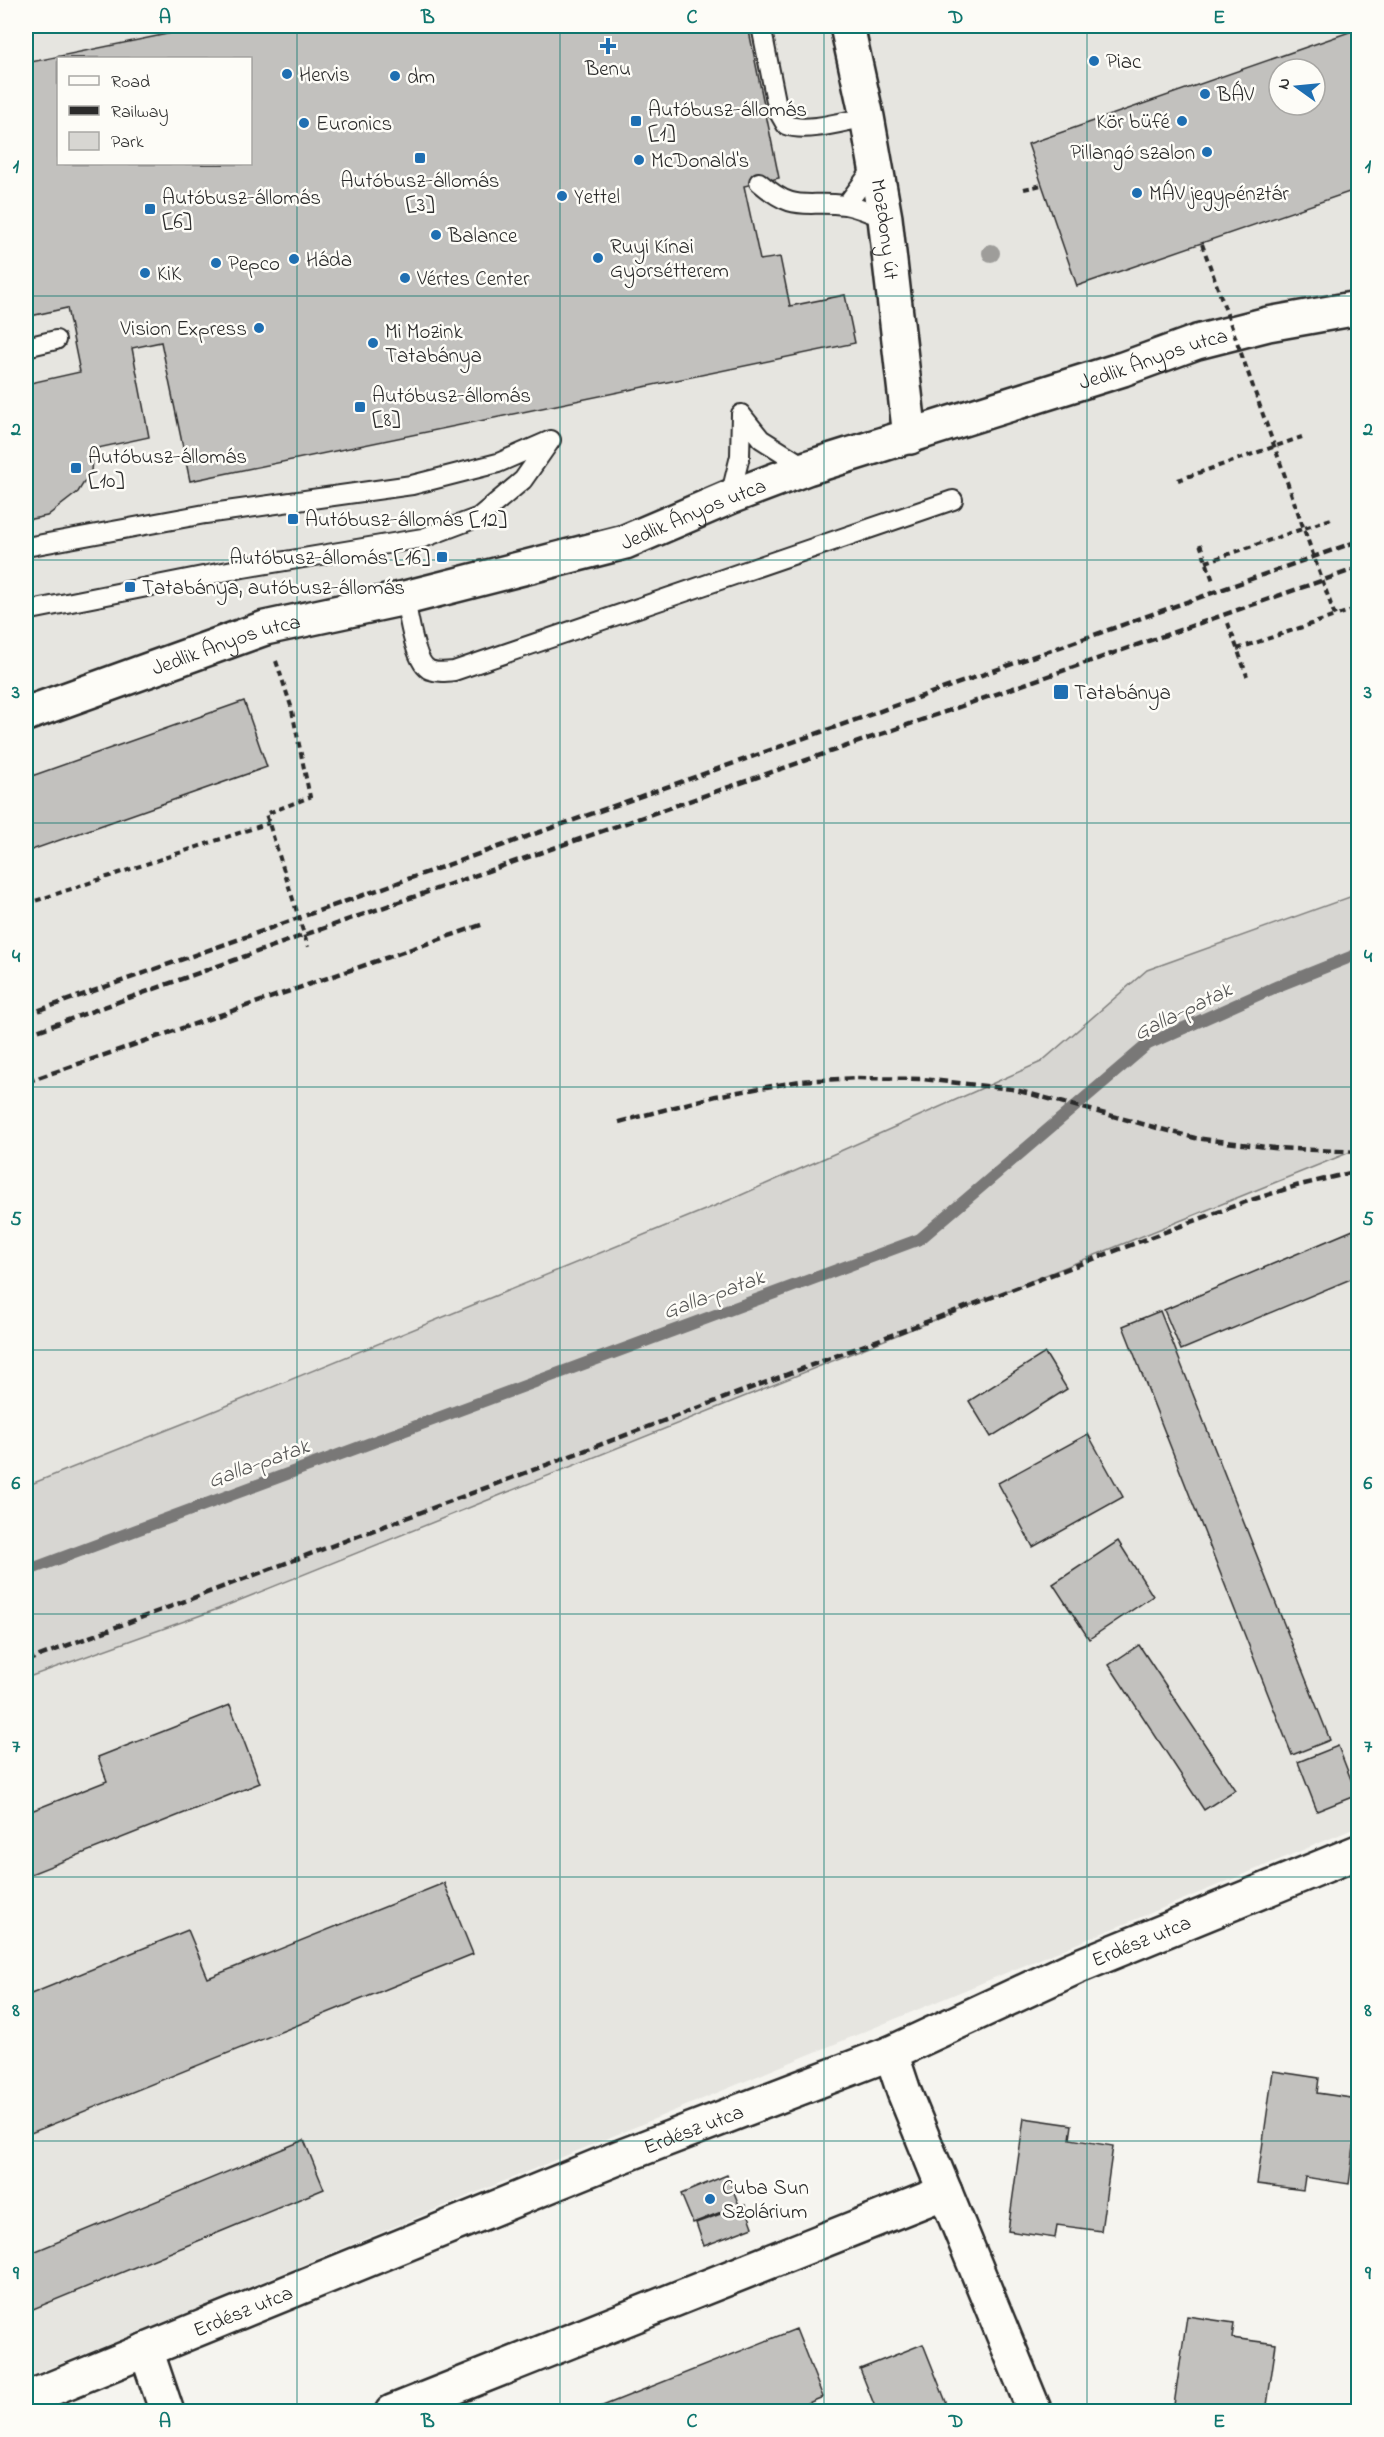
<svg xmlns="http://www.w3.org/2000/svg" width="1384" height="2437" viewBox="0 0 1384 2437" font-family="'Indie Flower',sans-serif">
<rect width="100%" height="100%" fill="#f5f4ef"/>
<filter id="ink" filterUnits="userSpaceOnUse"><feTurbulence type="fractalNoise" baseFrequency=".0167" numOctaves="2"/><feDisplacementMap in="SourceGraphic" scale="12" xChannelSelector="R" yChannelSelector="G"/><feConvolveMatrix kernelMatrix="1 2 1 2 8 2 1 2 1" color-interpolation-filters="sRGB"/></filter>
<g filter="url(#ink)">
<path fill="#e6e5e0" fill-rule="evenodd" d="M26,26H1358V894L1147,970L1041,1062L739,1196L192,1420L26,1486ZM58,58H250V164H58ZM1279,69H1315V105H1279Z
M1358,1149V1827L138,2333L26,2377V1678L218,1609Z"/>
<path fill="#d7d6d2" stroke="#81807e" stroke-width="1.5" d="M1358,894V1149L218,1609L26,1678V1486L192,1420L739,1196L1041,1062L1147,970Z"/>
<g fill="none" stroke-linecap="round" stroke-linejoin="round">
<path stroke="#797877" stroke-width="12" d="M26,1571L920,1239L1148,1044L1278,986L1358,954"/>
</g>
<path fill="#c2c1be" stroke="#2b2b2b" stroke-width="1.5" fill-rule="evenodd" d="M206,26H748L779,178L744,186L760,260L780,257L790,306L845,295L855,343L190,481L161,342L132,348L149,437L93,449L91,471L78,492L47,516L26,520V384L80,372L67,308L26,317V63ZM58,58H250V164H58Z
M1358,29V189L1077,286L1028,144ZM1279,69H1315V105H1279Z
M244,701L267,767L26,852V778Z
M1358,1228V1276L1181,1350L1164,1310Z
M1160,1311L1330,1740L1292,1755L1123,1326Z
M1045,1353L1067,1389L991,1437L969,1401Z
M1088,1434L1123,1497L1033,1547L998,1483Z
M1118,1541L1153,1596L1089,1639L1053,1584Z
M1139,1645L1235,1790L1204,1810L1109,1665Z
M230,1705L260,1783L26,1876V1813L107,1781L98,1757Z
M1338,1746L1357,1795L1317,1811L1298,1762Z
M444,1883L473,1954L26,2135V1996L188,1930L208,1978Z
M1273,2071L1319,2078L1317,2093L1358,2099V2117L1349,2184L1305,2177L1303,2190L1257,2184Z
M1024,2118L1072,2125L1070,2139L1113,2146L1101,2231L1057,2225L1055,2238L1008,2231Z
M304,2140L324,2189L26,2312V2255Z
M727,2175L739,2205L693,2223L681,2194Z
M745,2205L753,2227L704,2246L696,2223Z
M1187,2316L1234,2323L1232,2338L1276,2344L1266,2412H1173Z
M796,2329L823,2397L786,2412H601L600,2407Z
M923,2344L950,2412H877L860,2369Z"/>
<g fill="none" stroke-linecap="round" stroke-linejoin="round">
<g stroke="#2b2b2b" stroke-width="22">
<path id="lane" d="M761,26L778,111L786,125C807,133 845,121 867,117
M759,182C796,214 803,200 845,205C858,207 872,214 885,218
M846,205L875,166
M26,347L56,340
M741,414L761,439L807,468
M730,497L740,456L741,414
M26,547L205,514L412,485L498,463L551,440
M405,598C408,614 415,664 430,670C438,673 446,672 454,671L953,500
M26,611L243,568L423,538L479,517L523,480L551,440"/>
</g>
<g stroke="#2b2b2b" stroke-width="38">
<g id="street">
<path id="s1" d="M847,26L867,117L885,218L910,437"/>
<path id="s2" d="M26,714L265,628L405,598L625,542L730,497L807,468L1123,369L1197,342L1268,324L1358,308"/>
<path d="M891,2053L904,2092L1035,2412"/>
<path d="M146,2350L167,2412"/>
<path id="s3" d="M26,2399L620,2157L891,2053L1074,1968L1358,1852"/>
<path d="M392,2412L945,2192"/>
</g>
</g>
<path stroke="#2b2b2b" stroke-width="4" stroke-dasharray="6 4.5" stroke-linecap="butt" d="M1024,189L1042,185
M1178,480L1302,437
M1200,544L1213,581
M1206,562L1331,519
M1228,623L1247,676
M1237,649L1335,616
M276,661L291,706L310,797L266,814L308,947
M26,904L269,823"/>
<use href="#lane" stroke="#fdfcf7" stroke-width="18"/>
<use href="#street" stroke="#fdfcf7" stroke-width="33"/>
<path stroke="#2b2b2b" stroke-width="4.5" stroke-dasharray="9 4.5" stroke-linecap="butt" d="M26,1015L1358,541
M26,1035L304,935L1358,568
M26,1082L484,924
M619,1122L716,1096L800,1081L857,1078L922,1079L1012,1089L1195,1138L1274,1148L1358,1152
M26,1661L1242,1203L1296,1186L1358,1171"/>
<path stroke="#2b2b2b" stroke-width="4" stroke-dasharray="6 4.5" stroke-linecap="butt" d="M1202,244L1335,616L1358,608"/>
</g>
<circle fill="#9e9d9a" cx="991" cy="253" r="9"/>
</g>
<path fill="none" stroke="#0f766e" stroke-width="1.5" stroke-opacity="0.55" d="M297,26V2412M560,26V2412M824,26V2412M1087,26V2412M26,296H1358M26,560H1358M26,823H1358M26,1087H1358M26,1350H1358M26,1614H1358M26,1877H1358M26,2141H1358"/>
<g fill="#1f6fb2" stroke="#fdfcf7" stroke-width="2">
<path d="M605 37h6v6h6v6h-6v6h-6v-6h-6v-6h6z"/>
<circle cx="1094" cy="61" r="6"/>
<circle cx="287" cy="74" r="6"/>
<circle cx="395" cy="76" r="6"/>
<circle cx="1205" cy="94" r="6"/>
<rect x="630" y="115" width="12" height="12" rx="3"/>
<circle cx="1182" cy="121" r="6"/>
<circle cx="304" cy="123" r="6"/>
<circle cx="1207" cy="152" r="6"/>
<rect x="414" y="152" width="12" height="12" rx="3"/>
<circle cx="639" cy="160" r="6"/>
<circle cx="1137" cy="193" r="6"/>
<circle cx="562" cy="196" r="6"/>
<rect x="144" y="203" width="12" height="12" rx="3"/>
<circle cx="436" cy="235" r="6"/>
<circle cx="598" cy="258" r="6"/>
<circle cx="294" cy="259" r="6"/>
<circle cx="216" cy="263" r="6"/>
<circle cx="145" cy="273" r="6"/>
<circle cx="405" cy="278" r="6"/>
<circle cx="259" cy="328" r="6"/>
<circle cx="373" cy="343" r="6"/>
<rect x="354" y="401" width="12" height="12" rx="3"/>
<rect x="70" y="462" width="12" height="12" rx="3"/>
<rect x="287" y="513" width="12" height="12" rx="3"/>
<rect x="436" y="551" width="12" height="12" rx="3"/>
<rect x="124" y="581" width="12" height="12" rx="3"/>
<rect x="1053" y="684" width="16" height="16" rx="3"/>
<circle cx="710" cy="2199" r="6"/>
</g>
<g text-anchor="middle" stroke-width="5" stroke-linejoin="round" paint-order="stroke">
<g font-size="21" fill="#2b2b2b" stroke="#fdfcf7" text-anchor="start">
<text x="1106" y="68">Piac</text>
<text x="608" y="75" text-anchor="middle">Benu</text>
<text x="299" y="81">Hervis</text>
<text x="407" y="83">dm</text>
<text x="1217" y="101">BÁV</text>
<text x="648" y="116">Autóbusz-állomás<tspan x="648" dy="24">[1]</tspan></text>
<text x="1170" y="128" text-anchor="end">Kör büfé</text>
<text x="316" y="130">Euronics</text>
<text x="1195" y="159" text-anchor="end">Pillangó szalon</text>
<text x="651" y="167">McDonald's</text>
<text x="420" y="187" text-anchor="middle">Autóbusz-állomás<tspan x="420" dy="24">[3]</tspan></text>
<text x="1149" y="200">MÁV jegypénztár</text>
<text x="574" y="203">Yettel</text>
<text x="162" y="204">Autóbusz-állomás<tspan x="162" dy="24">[6]</tspan></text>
<text x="448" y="242">Balance</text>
<text x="610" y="253">Ruyi Kínai<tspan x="610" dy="24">Gyorsétterem</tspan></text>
<text x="306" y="266">Háda</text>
<text x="228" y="270">Pepco</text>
<text x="157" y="280">KiK</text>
<text x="417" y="285">Vértes Center</text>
<text x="247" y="335" text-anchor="end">Vision Express</text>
<text x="385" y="338">Mi Mozink<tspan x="385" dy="24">Tatabánya</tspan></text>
<text x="372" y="402">Autóbusz-állomás<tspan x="372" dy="24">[8]</tspan></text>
<text x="88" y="463">Autóbusz-állomás<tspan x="88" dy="24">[10]</tspan></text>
<text x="305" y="526">Autóbusz-állomás [12]</text>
<text x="430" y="564" text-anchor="end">Autóbusz-állomás [16]</text>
<text x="142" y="594">Tatabánya, autóbusz-állomás</text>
<text x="1074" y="699">Tatabánya</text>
<text x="722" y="2194">Cuba Sun<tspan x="722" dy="24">Szolárium</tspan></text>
</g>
<g font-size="21" fill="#2b2b2b" stroke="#fdfcf7">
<text dy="7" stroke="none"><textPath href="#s1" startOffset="207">Mozdony út</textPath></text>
<text dy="7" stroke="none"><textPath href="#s2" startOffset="1184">Jedlik Ányos utca</textPath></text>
<text dy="7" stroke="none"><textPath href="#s2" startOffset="698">Jedlik Ányos utca</textPath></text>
<text dy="7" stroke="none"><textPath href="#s2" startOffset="212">Jedlik Ányos utca</textPath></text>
<text dy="7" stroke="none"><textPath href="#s3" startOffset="1206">Erdész utca</textPath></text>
<text dy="7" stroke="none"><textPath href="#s3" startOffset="720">Erdész utca</textPath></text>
<text dy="7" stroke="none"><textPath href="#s3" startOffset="234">Erdész utca</textPath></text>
</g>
<g font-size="22" font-style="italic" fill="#585857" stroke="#fdfcf7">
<text transform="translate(1182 1010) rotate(-26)" y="8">Galla-patak</text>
<text transform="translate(713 1293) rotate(-20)" y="8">Galla-patak</text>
<text transform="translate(258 1462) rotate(-20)" y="8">Galla-patak</text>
</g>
</g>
<rect width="1384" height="2437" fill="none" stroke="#fdfcf7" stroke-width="66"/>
<rect x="57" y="57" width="195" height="108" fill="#fdfcf7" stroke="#a9a8a5" stroke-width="1.5"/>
<rect x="69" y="76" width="30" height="9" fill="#fdfcf7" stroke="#a9a8a5" stroke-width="1.5"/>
<text x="111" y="87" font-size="18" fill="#2b2b2b">Road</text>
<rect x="69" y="106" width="30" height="9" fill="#2b2b2b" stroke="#a9a8a5" stroke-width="1.5"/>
<text x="111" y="117" font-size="18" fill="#2b2b2b">Railway</text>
<rect x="69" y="132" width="30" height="18" fill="#d7d6d2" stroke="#a9a8a5" stroke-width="1.5"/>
<text x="111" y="147" font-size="18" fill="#2b2b2b">Park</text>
<g transform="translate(1297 87) rotate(285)"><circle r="28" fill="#fdfcf7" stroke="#a9a8a5" stroke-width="1.5"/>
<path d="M0-4.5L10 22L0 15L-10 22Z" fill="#1f6fb2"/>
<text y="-9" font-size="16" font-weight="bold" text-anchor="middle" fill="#2b2b2b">N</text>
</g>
<rect x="33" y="33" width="1318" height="2371" fill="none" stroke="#0f766e" stroke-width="2"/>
<g font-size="20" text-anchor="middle" font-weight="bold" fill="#0f766e">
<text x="165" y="23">A</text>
<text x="428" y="23">B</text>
<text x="692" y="23">C</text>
<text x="956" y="23">D</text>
<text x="1219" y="23">E</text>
<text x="16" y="172">1</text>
<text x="1368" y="172">1</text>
<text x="16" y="435">2</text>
<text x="1368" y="435">2</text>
<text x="16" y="698">3</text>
<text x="1368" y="698">3</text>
<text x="16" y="962">4</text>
<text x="1368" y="962">4</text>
<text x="16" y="1225">5</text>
<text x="1368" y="1225">5</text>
<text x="16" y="1489">6</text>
<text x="1368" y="1489">6</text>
<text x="16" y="1752">7</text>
<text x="1368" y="1752">7</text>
<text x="16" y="2016">8</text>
<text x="1368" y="2016">8</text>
<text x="16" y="2279">9</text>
<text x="1368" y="2279">9</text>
<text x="165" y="2427">A</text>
<text x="428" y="2427">B</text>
<text x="692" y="2427">C</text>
<text x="956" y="2427">D</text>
<text x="1219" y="2427">E</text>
</g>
</svg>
